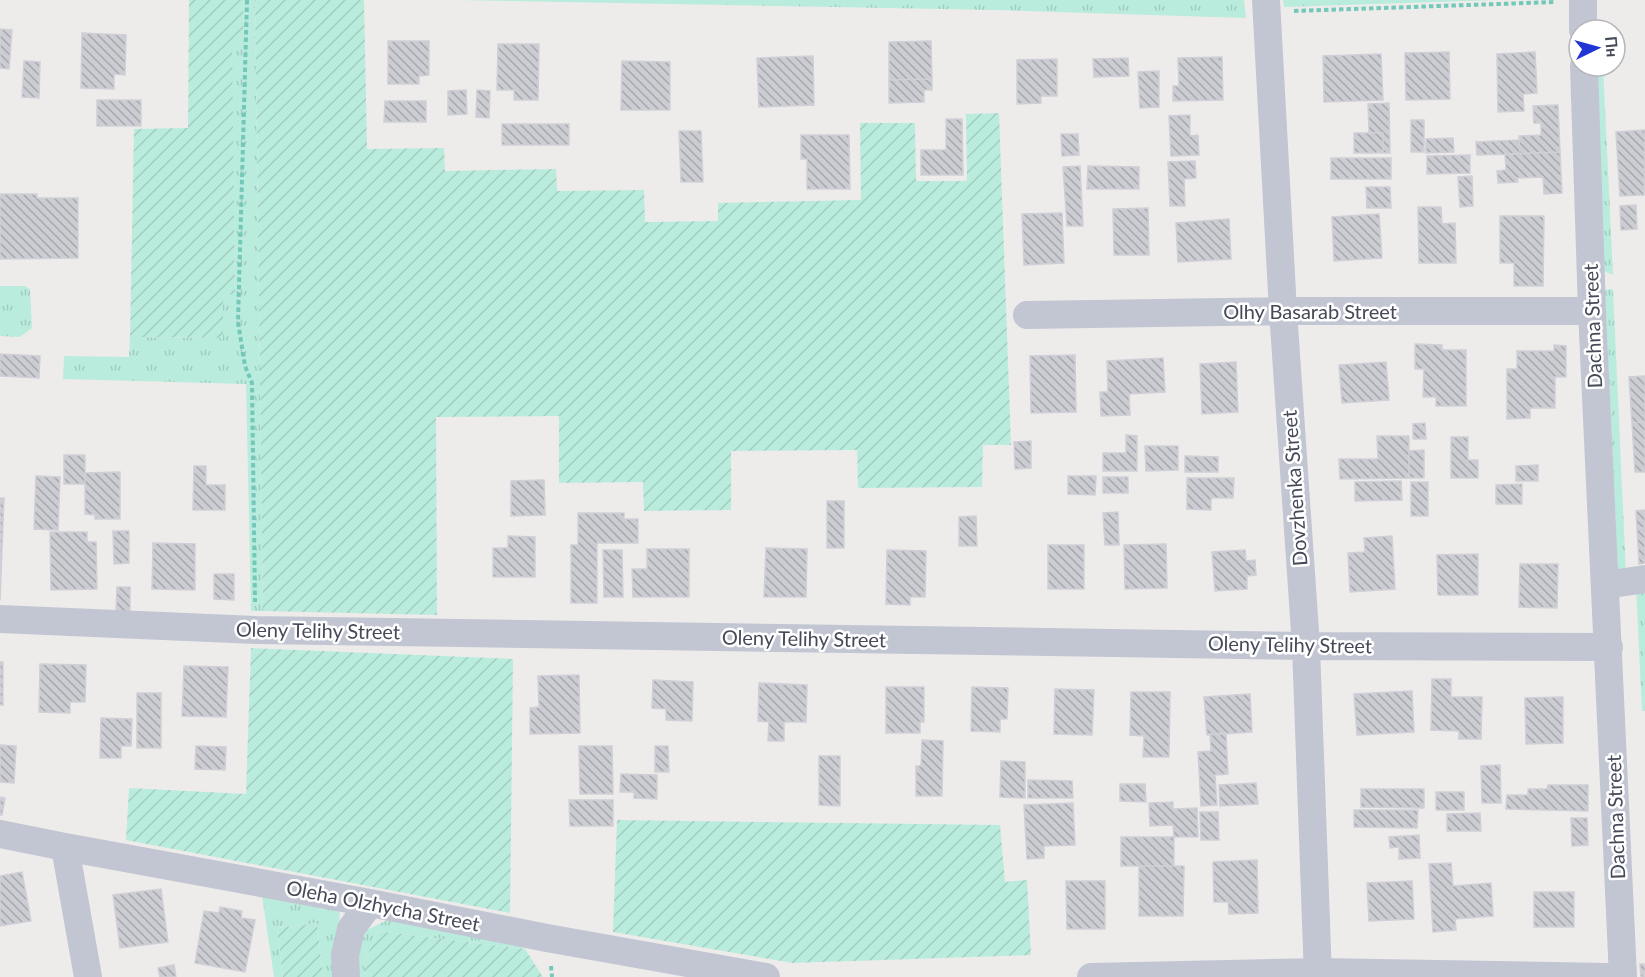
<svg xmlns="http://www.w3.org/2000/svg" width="1645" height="977" viewBox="0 0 1645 977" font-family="Lato,sans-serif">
<defs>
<pattern id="grass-tufts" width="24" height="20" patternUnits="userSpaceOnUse" patternTransform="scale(1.5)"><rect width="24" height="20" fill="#baecdd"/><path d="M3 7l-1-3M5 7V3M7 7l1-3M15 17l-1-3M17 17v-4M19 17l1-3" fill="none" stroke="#a1ccc0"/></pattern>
<pattern id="garden-furrows" width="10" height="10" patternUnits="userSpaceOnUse" patternTransform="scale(1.5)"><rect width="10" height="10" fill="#baecdd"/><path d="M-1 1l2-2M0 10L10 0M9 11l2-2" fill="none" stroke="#a1ccc0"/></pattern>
<pattern id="building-back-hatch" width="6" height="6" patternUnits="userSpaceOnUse" patternTransform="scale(1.5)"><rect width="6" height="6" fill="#ccccd3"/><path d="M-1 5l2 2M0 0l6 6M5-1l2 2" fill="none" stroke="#a7a8ae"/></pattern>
</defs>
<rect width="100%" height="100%" fill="#eeeceb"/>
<path fill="url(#grass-tufts)" d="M243,0H255L263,611H251L246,384L63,379L64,356L129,357L130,337L223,338V295L235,293L231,41L244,40Z
M459,0H1244L1246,18L995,10Z
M1283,0H1495L1284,7Z
M1594,66H1603L1613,275L1604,271Z
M0,286H25L30,289L32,328L20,337L0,336Z
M1613,289L1626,574H1618L1605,290Z
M1645,587V711H1642L1636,588Z
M262,896L340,907L338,954L339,977H323L317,923L277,928L283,977H274Z
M391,918L510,941L525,949L377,931L364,964L366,977H354V956L367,930Z"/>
<path fill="url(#garden-furrows)" d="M189,0H243L244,41H232L235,294L223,295V338L130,337L134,129L188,128Z
M255,0H364L367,149L444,148L445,171L556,169L557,191L644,190L645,222L718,221V203L861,200L860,123H915L916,181H967L966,114L999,113L1011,445H983L982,487L858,488L857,450L731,451V510L644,511L643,482L559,483V416L436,417L437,615L263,611Z
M251,648L513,659L510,913L126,840L129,788L246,794Z
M617,820L1000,825L1005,882L1027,880L1031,955L793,963L613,932Z
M317,923L323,977H283L277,928Z
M377,931L525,949L543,977H366L364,964Z"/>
<path fill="url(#building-back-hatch)" stroke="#d0cfd7" stroke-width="1.5" d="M0,29L12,30L9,69L0,68Z
M82,33L126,35L125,75L114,74V89L81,88Z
M388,41H429V75L419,76V84H388Z
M931,41L932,79L889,80V42Z
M498,44H539L538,100H514V90H497Z
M1449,52L1450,99L1406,100L1405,53Z
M1535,52L1537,93L1523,94L1524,111L1498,112L1497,54Z
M1381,54L1383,100L1324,102L1323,56Z
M813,56L814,105L759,107L757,58Z
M1222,57L1223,100L1173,101V86H1179L1178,58Z
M1128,58L1129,76L1094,77L1093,59Z
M1057,59V96H1041V103L1017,104V60Z
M24,61L40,62L39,98L22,97Z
M622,61L670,62V110H621Z
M1159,71V107L1140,108L1138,72Z
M932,79V90H924V102L889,103V80Z
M466,90L467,114L448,115V91Z
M477,90L490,91L489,118L476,117Z
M97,100H141V126H97Z
M385,101H426V122H384Z
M1389,103L1390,153H1383V133H1369L1368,104Z
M1558,105L1560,152L1520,154L1519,136L1541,135V123H1534L1533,106Z
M1190,115V136L1198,135L1199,155L1171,156L1169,116Z
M946,119H962L963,175H921V150H946Z
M1411,120H1424V152H1411Z
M502,124H569V145H502Z
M1645,130L1644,195L1620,196L1616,132Z
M679,131H701L703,182H681Z
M1354,133H1383V153H1354Z
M1061,134H1078L1079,155L1062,156Z
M801,135H849L850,189H807V159H801Z
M1453,138L1454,152L1426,153V139Z
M1519,140L1520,154L1477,155L1476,142Z
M1560,152L1562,193L1544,194L1543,177L1517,178L1518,182L1498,183L1497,171L1506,170L1505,154Z
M1470,155V173L1427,174V156Z
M1331,158H1391V179H1331Z
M1195,161L1196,178L1184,179L1185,206H1170L1168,162Z
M1080,166L1083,226H1067L1063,167Z
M1088,166L1139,167V189H1087Z
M1472,176L1473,206L1460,207L1458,177Z
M1366,187H1390L1391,208H1367Z
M0,194H37V198H78V258L0,259Z
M1636,205L1637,229L1621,230L1620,206Z
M1418,207H1441L1442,224L1455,223L1456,263H1419Z
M1148,208L1149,255H1114L1113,209Z
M1062,213L1064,263L1024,265L1022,214Z
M1379,214L1382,258L1334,261L1332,217Z
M1500,216H1544L1543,286H1514V263H1500Z
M1229,219L1231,259L1178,262L1176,223Z
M1415,344L1442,345V350H1466V406H1436V397H1423L1424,369H1415Z
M1554,345L1566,346V377H1555V408H1530V418L1507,419V369H1517V351H1554Z
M0,354L40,356L39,378L0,376Z
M1075,355L1076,412L1031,413L1030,356Z
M1163,358L1165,392L1129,394L1130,415L1101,416L1100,392H1108L1107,361Z
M1236,362L1238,412L1202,414L1200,364Z
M1386,362L1389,400L1342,403L1339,365Z
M1645,376V422L1632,423L1629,377Z
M1645,422V472H1635L1632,423Z
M1425,423L1426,439H1413V424Z
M1126,435L1137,436V471H1103V453H1126Z
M1377,436H1409V478L1340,479L1339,459H1378Z
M1451,437H1468V460H1478V478H1451Z
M1031,441V468L1015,469L1014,442Z
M1145,446H1178V470L1146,471Z
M1424,450V478H1409V451Z
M64,455H85V484H64Z
M1185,456L1218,457V472H1185Z
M1538,465V481H1516V466Z
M194,466H206V485H225V510H193Z
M120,472V519H95V515L85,514V473Z
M36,476L60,477L58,530L34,529Z
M1068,476H1096L1095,495L1068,494Z
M1103,477H1128V493H1103Z
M1187,478H1234L1233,498H1211V510L1187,509Z
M544,480L545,515L511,516V481Z
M1401,481L1402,500L1355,501V482Z
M1411,482H1428V516H1411Z
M1522,484V504H1496V485Z
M0,498H4L0,600Z
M827,501H844V548H827Z
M1645,510V528H1637L1636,511Z
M1118,512L1119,545H1105L1103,513Z
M578,513H624V519H638V543H597V603H571V545H578Z
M976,516L977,546H959V517Z
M1637,528H1645V563L1639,564Z
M113,531H129V563L114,564Z
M50,532H87V542H96L97,589L51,590Z
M508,536L535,537V577H493V548H508Z
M1392,536L1395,589L1350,592L1348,553L1365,552L1364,538Z
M153,543L195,544V590L152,589Z
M1166,544L1167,588L1125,589L1124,545Z
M1048,545H1084V589H1048Z
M766,548L807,549L806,597H764Z
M647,549H689V597H633L632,569H647Z
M603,550H622L623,597H604Z
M887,550L926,551L925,597H910V605L886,604Z
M1245,550L1246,561L1255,560L1256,575L1247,576V589L1215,591L1212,552Z
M1478,554V595H1438L1437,555Z
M1520,564H1558L1557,608L1519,607Z
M214,574H234V600L214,599Z
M117,587H130V613H116Z
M0,662H3V705H0Z
M40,664L86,665L85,702H70V713L39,712Z
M184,666L228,667L226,717L182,716Z
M579,675L580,733L530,734V708L539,707L538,676Z
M1432,679H1451V697H1482L1481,739H1459V731L1431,730Z
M653,680L693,682L692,721L666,720V709L652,708Z
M759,683L807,685L806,722H784V741H768L769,722L758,721Z
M886,687H924V722H920V733H886Z
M972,687L1008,688L1007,719H1000V732L971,731Z
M1055,689L1094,690L1092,735L1054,734Z
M1412,691L1414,732L1357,735L1354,694Z
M1131,692H1170L1169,757H1143L1144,736L1130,735Z
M137,693H161V748H137Z
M1250,694L1252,732L1207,735L1204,697Z
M1563,697V743L1526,744L1525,698Z
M101,718L132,719L131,746H121V758H100Z
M1226,733L1228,774L1215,775L1217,805L1201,806L1198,752L1211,751L1210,734Z
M922,740L943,741L942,796H916V766H921Z
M0,745L16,746L14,783L0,782Z
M196,746L226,747L225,770L195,769Z
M579,746H612L613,794H580Z
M655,746H668L669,772H655Z
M819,756H840V806L819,805Z
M1001,761L1025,762V798L1000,797Z
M1500,765L1501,803H1482L1481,766Z
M621,774L657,775V799L634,798V792H620Z
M1028,780L1072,781L1073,798H1028Z
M1256,783L1258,804L1220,806L1219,785Z
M1120,784H1145L1146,802L1120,801Z
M1548,785H1588V811L1506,809L1507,795H1528V789H1547Z
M1361,789H1424V808L1361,807Z
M1436,792H1464V810H1436Z
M0,797L5,798L2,815H0Z
M569,800H613V826H570Z
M1173,802V809L1197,808L1198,837H1174L1173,825L1150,826L1149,803Z
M1073,803L1075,845L1044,846V858L1027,859L1024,805Z
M1354,810H1418L1417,828L1354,827Z
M1200,812H1218L1219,840H1201Z
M1480,813L1481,831H1447V814Z
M1571,818H1587L1588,845L1572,846Z
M1419,835L1420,858L1399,859V847L1390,848L1389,837Z
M1121,837H1174V866H1121Z
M1257,860L1258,913L1229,914L1228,902H1214L1213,862Z
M1451,863L1453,886L1491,883L1493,916L1455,919L1456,930L1433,932L1429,864Z
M1139,866H1184L1183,916H1139Z
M22,872L31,921L0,926V876Z
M1066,881H1105V929H1067Z
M1412,881L1414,919L1369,921L1367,883Z
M161,889L168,942L120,948L113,895Z
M1534,892H1574V927H1534Z
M220,907L242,911L241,918L255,920L245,972L195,963L204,911L219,913Z
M1640,964H1645V977H1641Z
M174,965L176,977H160L158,968Z"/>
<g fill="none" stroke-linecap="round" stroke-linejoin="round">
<path stroke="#73c8b9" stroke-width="4" stroke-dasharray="4.5 3" stroke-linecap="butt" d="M247,0L238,322L245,366L252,383L255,602
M1294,11L1556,2
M551,966L552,977"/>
<path stroke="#c2c6d3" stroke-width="28" d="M1266,0L1283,311L1306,646L1318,977
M1583,0V30
M1584,66L1592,311L1623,977
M1027,315L1283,311H1592
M1605,585L1645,579
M0,619L256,630L1306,646L1609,647
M0,834L65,847L370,903L547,938L766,977
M65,847L88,977
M346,977L345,955L351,929L370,903
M1091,977L1318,972L1608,977"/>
</g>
<g text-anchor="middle" stroke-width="5" stroke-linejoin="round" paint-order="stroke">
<g font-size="20" fill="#454958" stroke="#fff">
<text x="1310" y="319">Olhy Basarab Street</text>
<text transform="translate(1593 326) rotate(-92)" y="7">Dachna Street</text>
<text transform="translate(1295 488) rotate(-94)" y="7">Dovzhenka Street</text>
<text transform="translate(318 631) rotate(1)" y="7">Oleny Telihy Street</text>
<text transform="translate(804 639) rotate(1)" y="7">Oleny Telihy Street</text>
<text transform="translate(1290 645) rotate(1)" y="7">Oleny Telihy Street</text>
<text transform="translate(1616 817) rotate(-92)" y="7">Dachna Street</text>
<text transform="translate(383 906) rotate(11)" y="7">Oleha Olzhycha Street</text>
</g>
</g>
<g transform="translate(1597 48) rotate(85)"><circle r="28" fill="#ffffff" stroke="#b5b6bc" stroke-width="1.5"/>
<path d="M0-4.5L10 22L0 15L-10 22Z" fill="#1f36d5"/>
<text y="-9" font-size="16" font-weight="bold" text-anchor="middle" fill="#454958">Пн</text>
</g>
</svg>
